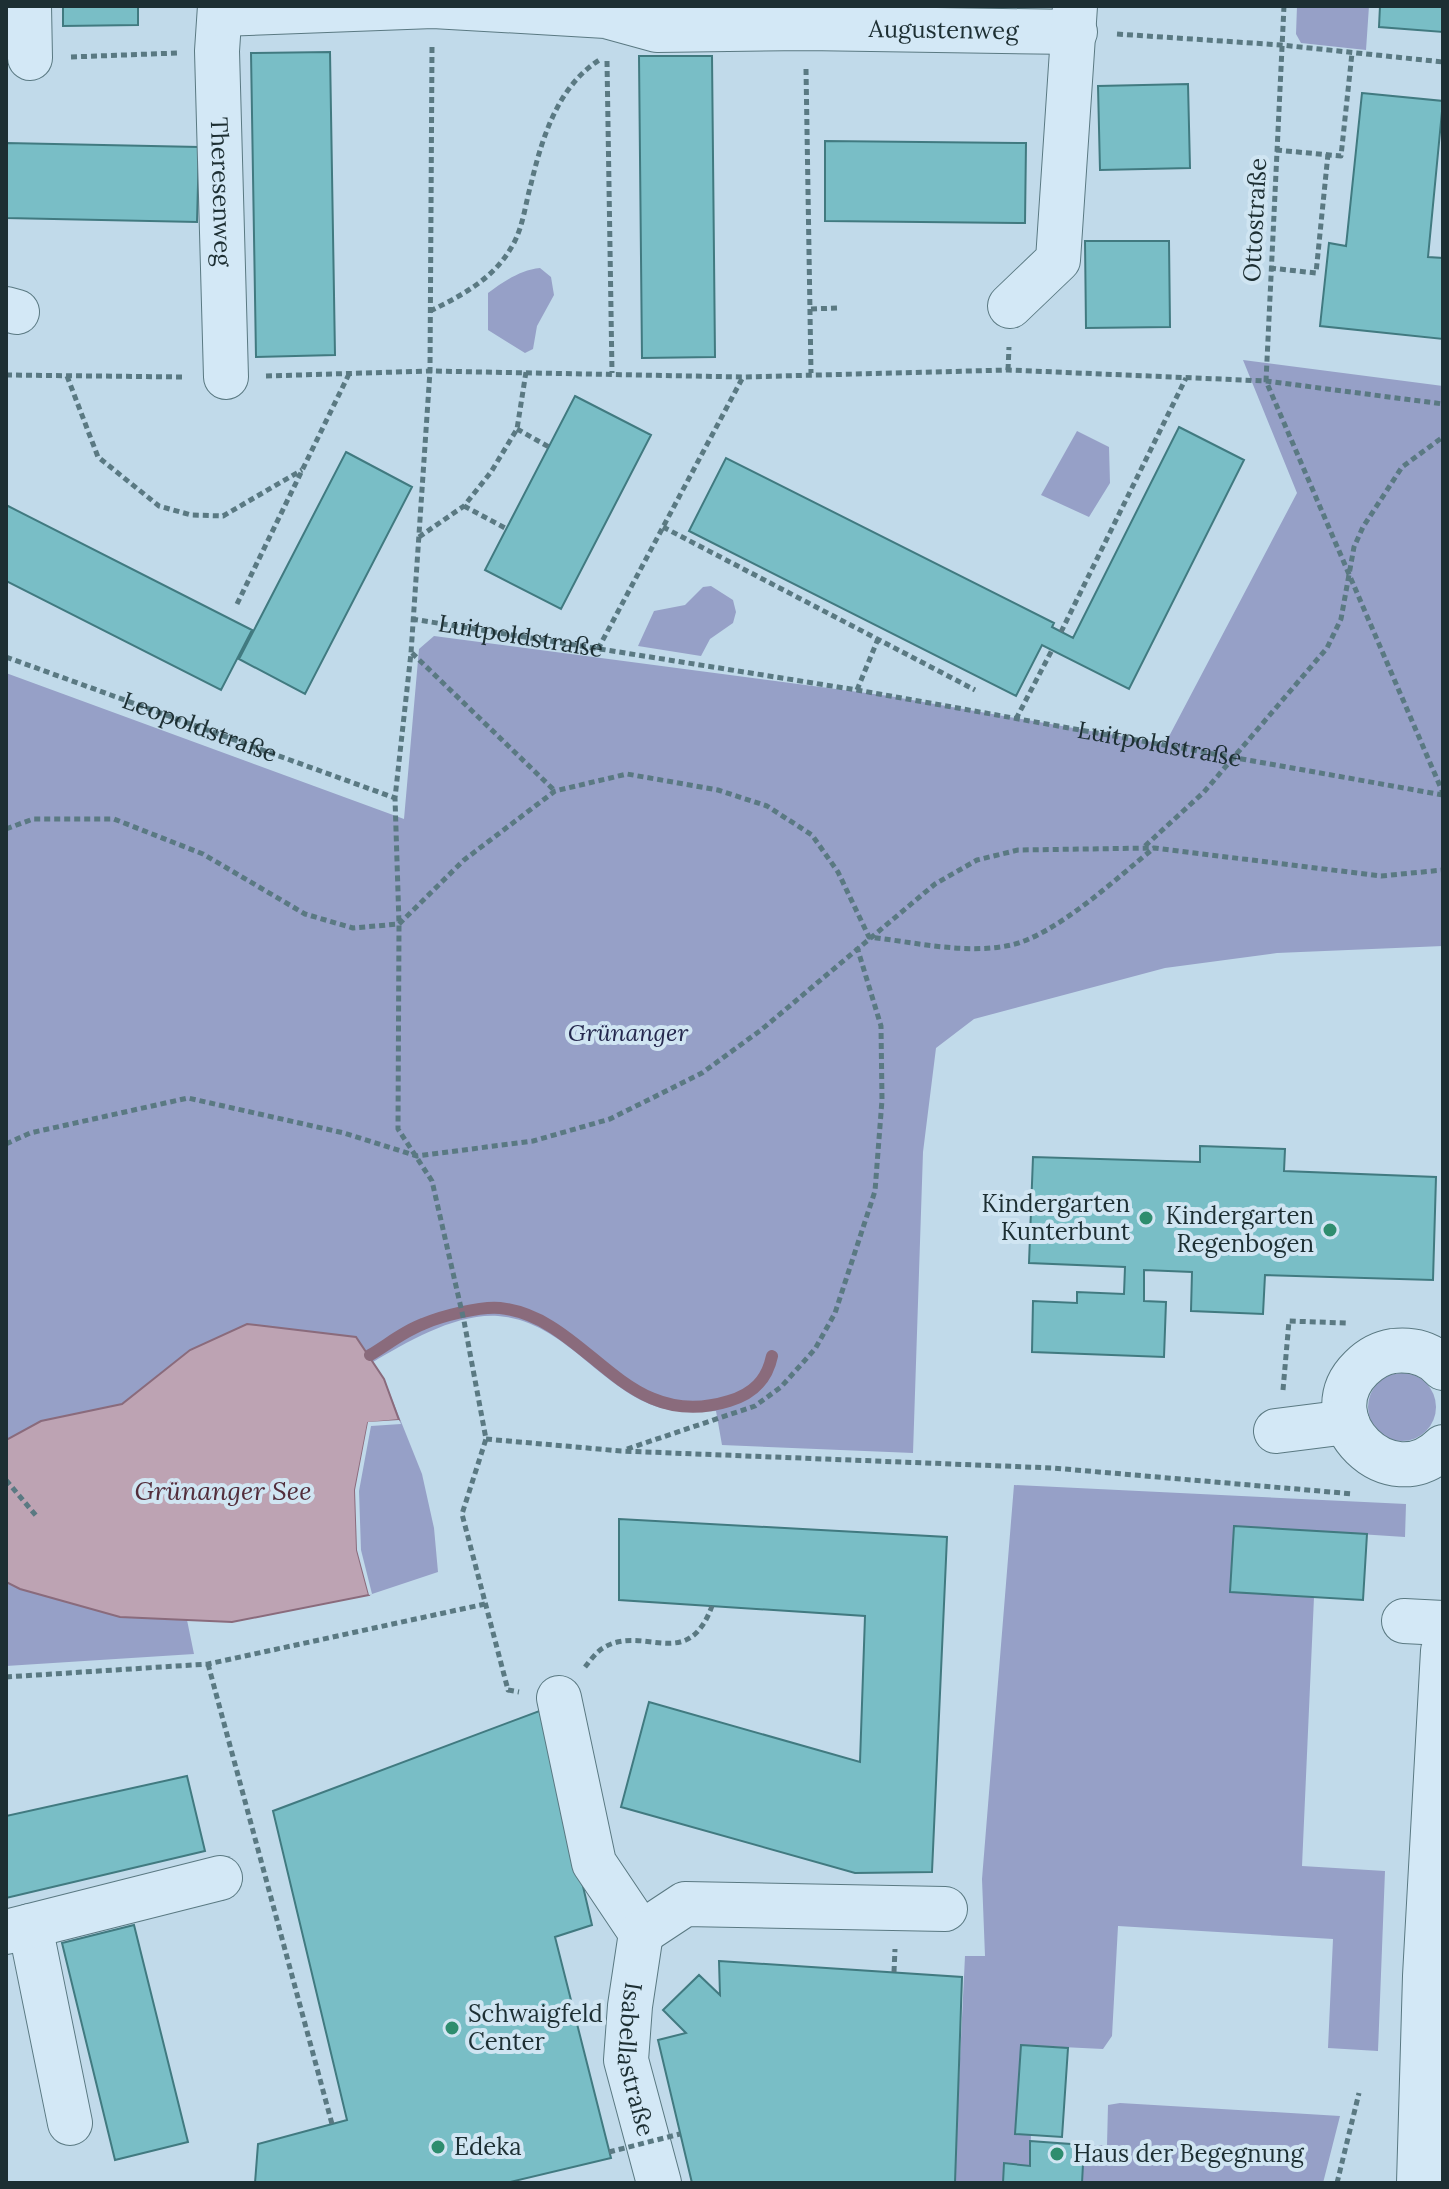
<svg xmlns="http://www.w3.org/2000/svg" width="1449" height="2189" viewBox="0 0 1449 2189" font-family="Lora,serif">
<rect width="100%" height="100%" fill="#c1daea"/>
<path fill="#96a0c7" d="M1297,6H1369L1366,50L1301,43L1296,34Z
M540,268L551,277L554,295L537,326L533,349L525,353L488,330V293C503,282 520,270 540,268Z
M1243,360L1443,386V946L1277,953L1165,968L974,1019L936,1048L923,1152L913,1453L722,1445L716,1411C698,1412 679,1413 661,1408C600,1390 565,1321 498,1316C456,1313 407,1342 373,1362L384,1379L422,1474L434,1528L438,1572L369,1595L232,1622L187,1620L194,1654L6,1666V673L404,819L419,649L434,636L889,696L1165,744L1297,493Z
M1077,431L1109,447L1110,483L1089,517L1041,495Z
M711,586L733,600L736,612L733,623L710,639L701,656L638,646L654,611L685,605L703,587Z
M1368 1407a34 34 0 1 1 68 0a34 34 0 1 1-68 0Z
M1014,1485L1406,1504L1405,1537L1234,1526L1230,1592L1314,1597L1302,1866L1385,1871L1378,2051L1328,2048L1333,1939L1118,1926L1112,2036L1103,2049L1021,2045L1015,2133L1031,2135L1030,2166L1004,2163L1003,2183H954L965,1956H985L982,1879Z
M1120,2103L1340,2116L1323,2183H1082L1084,2145H1107L1108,2105Z"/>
<path fill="#bda3b3" stroke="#8a6b7c" stroke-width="2" d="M247,1324L356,1337L384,1379L399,1420L368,1423L355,1490L357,1550L369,1595L232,1622L120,1617L20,1589L6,1582V1440L41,1421L122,1404L190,1350Z"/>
<path fill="#c1daea" d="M399,1420L401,1424L371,1426L359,1491L361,1550L372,1594L369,1595L357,1550L355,1490L368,1422Z"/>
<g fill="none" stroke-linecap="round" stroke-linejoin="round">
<path stroke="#8a6b7c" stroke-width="12" d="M370,1355C387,1345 404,1331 423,1324C441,1316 481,1306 500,1308C589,1318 623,1434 729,1401C753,1394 767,1380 772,1356"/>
</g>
<path fill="#79bec6" stroke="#417a80" stroke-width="2" d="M63,6H138V25L63,26Z
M1380,6H1443V32L1379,27Z
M330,52L335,355L256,357L251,53Z
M639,56H712L715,357L642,358Z
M1188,84L1190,168L1100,170L1098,86Z
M1362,93L1443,101L1428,257L1443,258V339L1320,326L1329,243L1346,246Z
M825,141L1026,143L1025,223L825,221Z
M6,143L199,147L197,222L6,218Z
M1085,241H1169L1170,327L1086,328Z
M575,396L651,435L561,609L485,570Z
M1179,427L1244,460L1129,689L1042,645L1016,696L689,531L726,458L1054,623L1052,627L1073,638Z
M346,452L412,487L305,694L239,659Z
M6,505L252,630L221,690L6,581Z
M1200,1146L1285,1149L1284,1171L1436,1177L1433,1280L1265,1275L1263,1314L1191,1311L1192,1272L1144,1270V1301L1166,1302L1164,1357L1032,1352L1033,1301L1077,1303V1292L1124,1294L1125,1267L1029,1263L1033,1157L1200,1162Z
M619,1519L947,1537L932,1872L855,1873L621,1807L649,1702L860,1762L865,1616L619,1600Z
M1234,1526L1367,1534L1363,1600L1230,1592Z
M542,1710L592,1925L555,1937L611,2158L506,2183H255L258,2144L347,2120L273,1811Z
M187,1776L205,1851L6,1898V1816Z
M134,1925L188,2142L115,2160L62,1943Z
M719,1961L962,1977L955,2183H692L658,2040L686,2033L663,2010L699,1975L720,1995Z
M1021,2045L1068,2048L1062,2137L1015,2134Z
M1030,2141L1084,2145L1082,2183H1003L1004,2163L1030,2166Z"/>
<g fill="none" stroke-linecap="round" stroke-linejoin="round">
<g stroke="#5a7982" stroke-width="46">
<g id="minor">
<path d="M29,6L30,58"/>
<path id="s3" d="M220,6L217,51L226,377"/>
<path id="s4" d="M220,14L433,6L606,16L657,30L806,28L1075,32"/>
<path d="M1010,306L1058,260L1075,6"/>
<path d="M6,309L17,312"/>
<path d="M1443,1368C1430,1353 1412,1349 1393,1351C1380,1353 1370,1359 1361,1368C1309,1419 1390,1500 1443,1447"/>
<path d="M1276,1431L1347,1422"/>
<path d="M1404,1621L1443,1623"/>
<path d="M559,1698L594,1863L641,1933"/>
<path d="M30,1926L70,2123"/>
<path d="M6,1932L220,1878"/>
<path d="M641,1933L685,1904L945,1909"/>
<path id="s5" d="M641,1933L630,2006L626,2060L659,2183"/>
<path d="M1419,2183L1425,1976L1443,1651"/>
</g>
</g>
<g stroke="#5a7982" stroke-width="5" stroke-dasharray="6 4" stroke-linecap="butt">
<path d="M1284,6L1266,381L1443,793"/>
<path d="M1117,34L1281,45L1443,62"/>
<path d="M432,47L430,371L411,653L395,798L399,924L398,1129L432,1181L464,1321L486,1439L462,1514L508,1690L519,1692"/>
<path d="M71,57L177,53"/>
<path d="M607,61L612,373"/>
<path d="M806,69L811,373"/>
<path d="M1276,150L1341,156L1352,53"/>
<path d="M1270,268L1316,273L1328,154"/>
<path d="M811,309L837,308"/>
<path d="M430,311C461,296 493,279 511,248C523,229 525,205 531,184C542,138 558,85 601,59"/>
<path d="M1008,370L1009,347"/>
<path d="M6,375L184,377"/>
<path d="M67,376L98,457L159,506L191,515L223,516L302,470"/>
<path d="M266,376L430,371L743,377L1008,370L1266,381L1443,404"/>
<path d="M517,429L549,447"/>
<path d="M464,506L507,529"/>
<path d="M663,527L975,690"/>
<path d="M419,537L464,506L491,472L517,429L526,372"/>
<path d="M237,604L349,374"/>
<path id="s1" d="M412,619L857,690L1443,795"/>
<path d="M1061,632L1186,378"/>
<path d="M598,649L743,377"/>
<path d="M412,653L555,791"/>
<path id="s2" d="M6,657L395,798"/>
<path d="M857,690L878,639"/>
<path d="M1016,719L1052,650"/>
<path d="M6,829L33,819H114L203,854L305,914L353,928L399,924L464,860L555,791L627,774L718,790L767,806L812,835L838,872L869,937C914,942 966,955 1011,945C1056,935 1118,877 1154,848"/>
<path d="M1145,846L1204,792L1327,648L1341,619L1354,547L1363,527L1402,467L1443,437"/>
<path d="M6,1144L30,1133L188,1098L344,1133L417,1156L533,1141L610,1119L702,1073L761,1030L935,884L977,860L1018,850L1154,848L1381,876L1443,870"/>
<path d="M1283,1390L1289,1321L1346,1323"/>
<path d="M486,1439L621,1451L1053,1468L1354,1494"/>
<path d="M627,1449L755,1406L781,1387L815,1349L835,1313L875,1191L882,1100L881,1026L857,947"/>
<path d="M6,1480L38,1518"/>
<path d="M208,1664L332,2124"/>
<path d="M585,1667C590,1661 596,1652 603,1648C644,1623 687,1674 712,1606"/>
<path d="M6,1677L208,1664L485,1604"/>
<path d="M894,1972L895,1949"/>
<path d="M1337,2183L1359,2093"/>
</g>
<use href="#minor" stroke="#d3e8f6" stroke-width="44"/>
<path stroke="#5a7982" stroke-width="5" stroke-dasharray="6 4" stroke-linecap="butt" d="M609,2152L680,2134"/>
</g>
<g fill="#2e8d6e" stroke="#d0e5f2" stroke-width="3">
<circle cx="1146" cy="1218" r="8"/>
<circle cx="1330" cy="1230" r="8"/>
<circle cx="452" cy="2028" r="8"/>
<circle cx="438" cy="2147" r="8"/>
<circle cx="1057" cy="2154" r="8"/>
</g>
<g text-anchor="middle" stroke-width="8" stroke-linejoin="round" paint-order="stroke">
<g font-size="24" fill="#1d2f33" stroke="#d0e5f2">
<text dy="8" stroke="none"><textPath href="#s4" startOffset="726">Augustenweg</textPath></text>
<text dy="8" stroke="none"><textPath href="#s3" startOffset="186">Theresenweg</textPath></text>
<text transform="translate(1255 220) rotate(-87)" y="8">Ottostraße</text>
<text dy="8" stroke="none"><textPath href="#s1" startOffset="110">Luitpoldstraße</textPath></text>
<text dy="8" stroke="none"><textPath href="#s2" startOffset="206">Leopoldstraße</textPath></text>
<text dy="8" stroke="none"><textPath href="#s1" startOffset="758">Luitpoldstraße</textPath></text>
<text dy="8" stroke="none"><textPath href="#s5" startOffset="128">Isabellastraße</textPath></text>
</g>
<g font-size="24" font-style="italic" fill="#25284e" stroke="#d0e5f2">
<text x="628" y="1041">Grünanger</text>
</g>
<g font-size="24" fill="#1d2f33" stroke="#d0e5f2" text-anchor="start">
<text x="1130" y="1212" text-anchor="end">Kindergarten<tspan x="1130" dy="28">Kunterbunt</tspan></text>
<text x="1314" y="1224" text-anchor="end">Kindergarten<tspan x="1314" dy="28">Regenbogen</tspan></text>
<text x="468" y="2022">Schwaigfeld<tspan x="468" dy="28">Center</tspan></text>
<text x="454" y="2155">Edeka</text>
<text x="1073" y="2162">Haus der Begegnung</text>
</g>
<g font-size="26" font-style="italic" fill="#522d3b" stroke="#d0e5f2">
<text x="223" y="1500">Grünanger See</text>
</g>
</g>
<rect width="1449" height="2189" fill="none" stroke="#1d2f33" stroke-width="16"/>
</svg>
